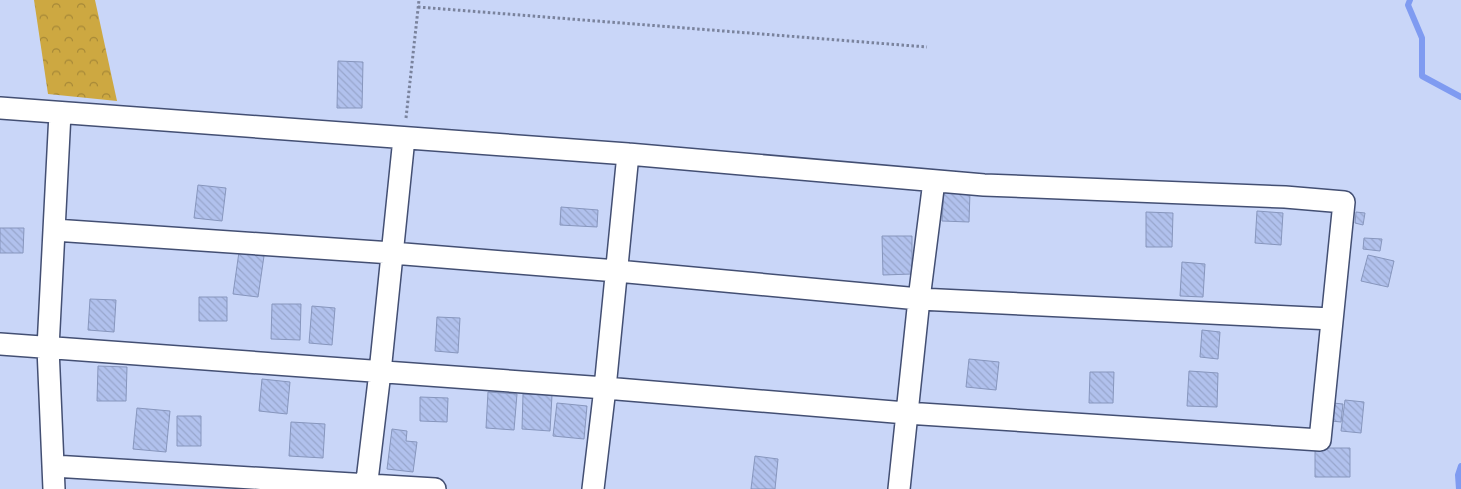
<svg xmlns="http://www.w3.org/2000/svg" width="1461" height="489" viewBox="0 0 1461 489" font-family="Georgia,serif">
<defs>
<pattern id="forest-crowns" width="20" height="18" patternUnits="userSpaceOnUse" patternTransform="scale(1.25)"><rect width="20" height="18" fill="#cda841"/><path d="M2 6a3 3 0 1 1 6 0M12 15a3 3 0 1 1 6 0" fill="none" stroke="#a68837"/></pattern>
<pattern id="building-back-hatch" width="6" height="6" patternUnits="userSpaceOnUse" patternTransform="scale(1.25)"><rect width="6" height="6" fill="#b1c1ed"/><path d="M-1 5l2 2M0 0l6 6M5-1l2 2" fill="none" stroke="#98a6cc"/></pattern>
</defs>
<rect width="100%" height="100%" fill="#c9d6f8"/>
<path fill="url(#forest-crowns)" d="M34,0H95L117,101L48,94Z"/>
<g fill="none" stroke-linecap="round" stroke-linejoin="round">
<path stroke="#7f9bf1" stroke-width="6" d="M1410,0L1408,5L1422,38V76L1461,97
M1459,489L1458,475L1461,466"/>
</g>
<path fill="url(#building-back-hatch)" stroke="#8796bd" d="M338,61L363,62L362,108H337Z
M198,185L226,188L222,221L194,218Z
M944,191L970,192L969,222L942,221Z
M561,207L598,210L597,227L560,225Z
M1257,211L1283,213L1281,245L1255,243Z
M1146,212L1173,213L1172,247H1146Z
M1356,212L1365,213L1363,225L1355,223Z
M0,228H24L23,253H0Z
M882,236H912V274L883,275Z
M1364,238L1382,239L1380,251L1363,249Z
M239,252L264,256L258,297L233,294Z
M1368,255L1394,261L1388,287L1361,281Z
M1182,262L1205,264L1203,297L1180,296Z
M199,297H227V321H199Z
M90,299L116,300L114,332L88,330Z
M272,304H301L300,340L271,339Z
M312,306L335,308L332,345L309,343Z
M437,317L460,318L458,353L435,351Z
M1202,330L1220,332L1218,359L1200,357Z
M969,359L999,362L996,390L966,387Z
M98,366L127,367L126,401H97Z
M1189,371L1218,373L1217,407L1187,406Z
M1090,372H1114L1113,403H1089Z
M262,379L290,382L287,414L259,411Z
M488,392L517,394L514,430L486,428Z
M523,394L552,395L550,431L522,429Z
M420,397L448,398L447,422L420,421Z
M1345,400L1364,402L1361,433L1341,431Z
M557,403L587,406L584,439L553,436Z
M1333,403L1343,404L1341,422L1331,421Z
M137,408L170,411L166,452L133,449Z
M177,416H201V446H177Z
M291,422L325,424L323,458L289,456Z
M392,429L407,431L406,441L417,442L413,472L387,469Z
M1315,448H1350V477H1315Z
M755,456L778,459L775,489H751Z"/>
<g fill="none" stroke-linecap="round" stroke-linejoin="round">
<g stroke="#434f73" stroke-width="24">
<path id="minor" d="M0,108L628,154L984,185L1285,197L1344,202L1320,440L906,413L605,388L0,344
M54,230L392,253L617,271L919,299L1332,319
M53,466L435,489
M54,489L48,348L60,113
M366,489L380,372L404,138
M593,489L605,388L628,154
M899,489L919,299L934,181"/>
</g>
<path stroke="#7a839d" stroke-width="3" stroke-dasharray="2.5 2.5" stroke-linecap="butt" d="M418,7L927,47
M406,118L419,0"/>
<use href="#minor" stroke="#fff" stroke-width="21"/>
</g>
</svg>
